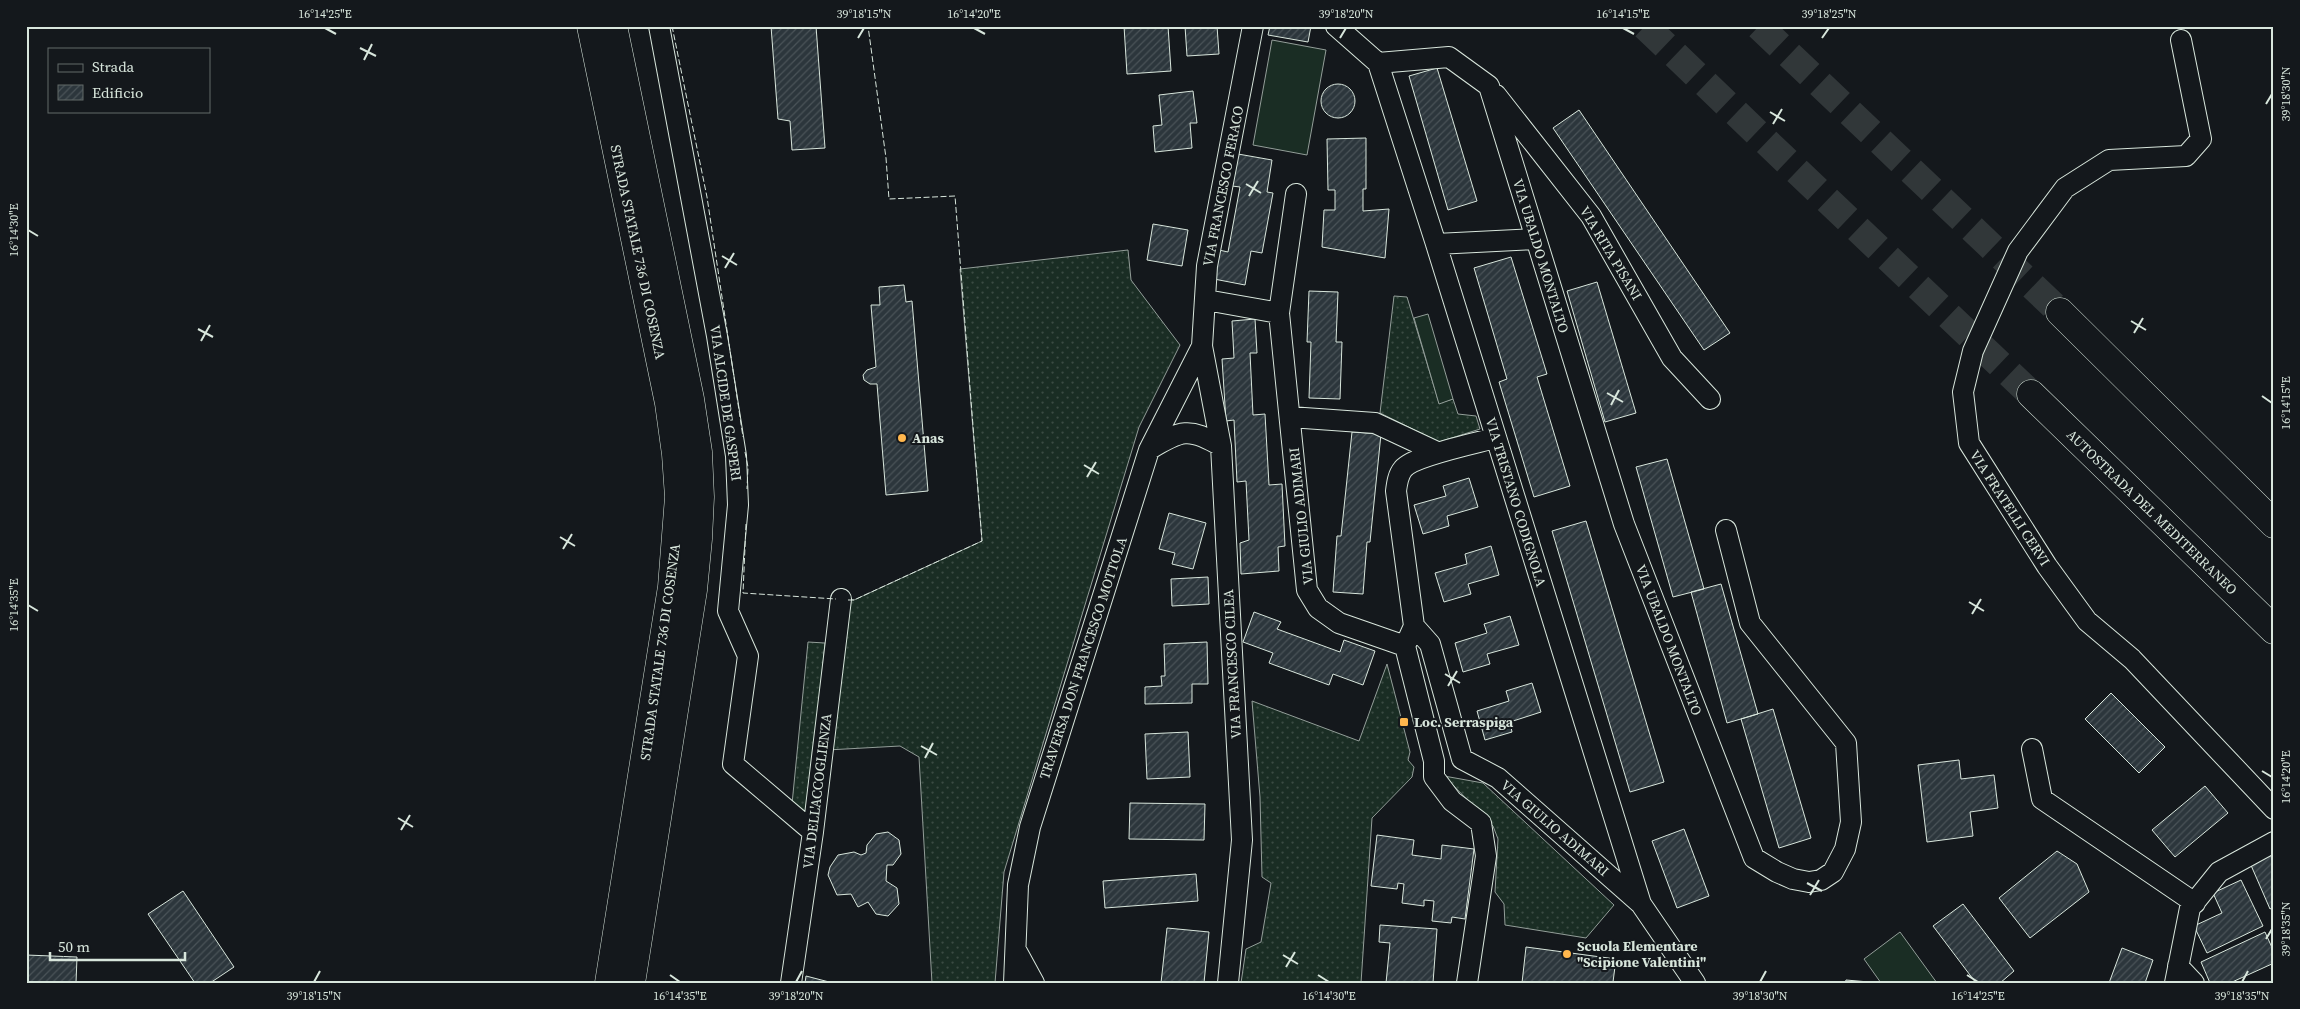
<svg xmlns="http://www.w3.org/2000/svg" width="2300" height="1009" viewBox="0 0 2300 1009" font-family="'Source Serif 4',serif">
<defs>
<pattern id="grass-dots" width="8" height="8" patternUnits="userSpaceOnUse" patternTransform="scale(1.25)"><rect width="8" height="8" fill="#1a2d24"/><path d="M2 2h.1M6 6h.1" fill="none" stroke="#3b4b43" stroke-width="1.8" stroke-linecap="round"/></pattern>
<pattern id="building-hatch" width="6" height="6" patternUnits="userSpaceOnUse" patternTransform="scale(1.25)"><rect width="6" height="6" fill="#2c363c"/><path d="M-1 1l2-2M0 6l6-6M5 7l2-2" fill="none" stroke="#4a5358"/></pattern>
</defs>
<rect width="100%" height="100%" fill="#14181c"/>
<path fill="url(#grass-dots)" stroke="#939e99" d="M1128,250L1131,280L1180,345L1139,427L1004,872L995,983H932L919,757L900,746L827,750L844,599L854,600L982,541L960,269Z
M1394,296L1407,297L1439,403L1453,399L1458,414L1476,416L1480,429L1439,442L1380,413Z
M808,642L825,643L808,814L792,804Z
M1387,664L1410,752L1408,760L1414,767L1412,777L1372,818L1361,983H1241L1246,949L1261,942L1271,883L1262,877L1260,797L1252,701L1359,741Z
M1444,776L1483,783L1614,905L1586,938L1505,925L1504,904L1495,892L1498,839L1493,826Z"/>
<path fill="#1a2d24" stroke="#939e99" d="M1272,40L1326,50L1307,155L1253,145Z
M1428,314L1453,399L1439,404L1414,318Z
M1900,932L1937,983H1881L1864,959Z"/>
<path fill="url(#building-hatch)" stroke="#d8e6dc" d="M771,26H816L825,148L792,150L790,121L778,119Z
M1124,26H1168L1171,71L1127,74Z
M1185,26H1217L1219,54L1187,56Z
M1270,26H1311L1308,42L1268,35Z
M1437,68L1477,201L1448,210L1409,76Z
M1321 101a17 17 0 1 1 34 0a17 17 0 1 1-34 0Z
M1193,91L1197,123H1190L1192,148L1155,152L1153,126L1162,125L1159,95Z
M1579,110L1730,333L1704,350L1553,128Z
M1366,138V189H1363V211L1389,209L1385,258L1322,247L1324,210H1335V190H1328L1327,139Z
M1238,154L1272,160L1267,192L1273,193L1262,253L1251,251L1245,285L1214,279L1219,250L1228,252L1240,187L1232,186Z
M1153,224L1188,230L1182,266L1147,260Z
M1511,257L1547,374L1537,377L1570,486L1534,497L1499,382L1507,379L1474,268Z
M1597,282L1636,413L1605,422L1567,291Z
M904,285L906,302L912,301L928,491L886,495L877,384H870L864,380L863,375L867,370L876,367L871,305H880L879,287Z
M1309,291L1338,292L1336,342H1342L1340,399L1309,398L1311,342H1307Z
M1255,319L1257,353H1250L1253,415L1265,414L1269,485L1282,484L1285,546L1278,547L1279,571L1241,574L1240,543L1249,540L1246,481L1237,482L1234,420L1226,421L1222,359L1234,358L1232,321Z
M1352,432L1381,434L1370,542H1367L1363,594L1333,592L1337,536H1341Z
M1667,459L1704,589L1673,597L1636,467Z
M1469,478L1478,507L1447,516L1449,526L1423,534L1414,505L1446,496L1443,486Z
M1169,513L1206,523L1193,569L1172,564L1175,553L1159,549Z
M1586,521L1664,782L1630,792L1552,531Z
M1491,546L1499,575L1468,584L1471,594L1444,602L1435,573L1467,564L1465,554Z
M1208,577L1209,604L1172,606L1171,579Z
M1721,584L1758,714L1727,723L1691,592Z
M1254,612L1281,622L1277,629L1340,652L1344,640L1375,651L1363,685L1333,674L1329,685L1269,663L1273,653L1243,642Z
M1510,616L1519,645L1487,654L1490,664L1463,672L1455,643L1487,633L1484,624Z
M1207,642L1208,684H1192V703L1145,704V687L1162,686L1161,676H1165L1164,644Z
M1532,683L1541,712L1510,722L1512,732L1485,740L1477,711L1509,701L1506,691Z
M2111,693L2165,747L2139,773L2085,719Z
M1773,709L1811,838L1779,848L1741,719Z
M1188,732L1190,777L1147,779L1145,734Z
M1959,760L1961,779L1994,775L1998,808L1970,812L1973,836L1927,842L1918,765Z
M2205,786L2228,813L2175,857L2152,830Z
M1130,803L1205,804L1204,840L1129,839Z
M1684,829L1709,896L1677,908L1652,841Z
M888,832L899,840L901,854L893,865H887L886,881L897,888L899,904L888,916L876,914L868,902L858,907L851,894L837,895L828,875L830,867L838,855L854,852L861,855L866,853L867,845L876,834Z
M1377,835L1414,840L1412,855L1441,859L1442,845L1474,849L1465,919L1452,917L1451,923L1432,921L1434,901L1424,900V906L1402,903L1404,884L1398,883L1397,889L1371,886Z
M2057,851L2077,864L2089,892L2030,938L1999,898Z
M2273,854L2274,907L2270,909L2250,863Z
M1196,874L1198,901L1105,908L1103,881Z
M2241,880L2263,926L2207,953L2194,926L2222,913L2213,893Z
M183,891L234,967L210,983H195L148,914Z
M1963,904L2014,971L2000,983H1976L1933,926Z
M1380,925L1437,929L1433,983H1386L1390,943L1379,942Z
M1167,928L1209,932L1204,983H1161Z
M2265,932L2274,952V963L2230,983H2210L2201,962Z
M1526,947L1616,959L1613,982L1617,983H1522Z
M2122,948L2153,960L2145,983H2109Z
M26,955L77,957L76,983H26Z
M806,976L833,983H805Z
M1846,980L1869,982V983H1845Z"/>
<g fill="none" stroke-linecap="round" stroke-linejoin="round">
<path stroke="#313739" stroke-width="28" stroke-dasharray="28 14" stroke-linecap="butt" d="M1645,26L2031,394
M1759,26L2060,312"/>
<g stroke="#d8e6dc" stroke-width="22">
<path id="minor" d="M659,26L717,336L736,456L738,505L728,611L748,656L733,764L813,832
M1336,26L1378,63L1436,244L1641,904L1695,983
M2181,40L2201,139L2186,156L2109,160L2065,188L2018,251L1973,351L1963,392L1969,443L2047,566L2087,621L2132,659L2274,809
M1378,63L1449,57L1489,86L1624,524L1754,858L1777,872L1793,879L1809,882L1821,880L1833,872L1845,849L1851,822L1846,743L1750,623L1726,530
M1496,95L1591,216L1672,358L1710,399
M1296,194L1279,313L1307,590L1318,608L1339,623L1405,646
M1436,244L1536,239
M1206,300L1279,313
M1290,417L1375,423L1437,452
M1150,449C1181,430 1189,427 1221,446
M1414,626L1405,646L1434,761V777L1452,801L1481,823L1486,856L1467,983
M1414,626L1430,644L1462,759L1498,778L1641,904
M1414,626L1396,491C1397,483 1398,475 1403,469C1413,456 1477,443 1495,438
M2032,749L2042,799L2195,903
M1016,950L1034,983
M2178,966L2194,983
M791,983L813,832L841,599
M1014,983L1018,885L1030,827L1149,450L1202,346
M1228,983L1242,840L1221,446L1202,346L1207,266L1253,26
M2175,983L2190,908L2219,872L2274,842"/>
</g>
<g stroke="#d8e6dc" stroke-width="29">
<path id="highway" d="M591,26L669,403L676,454L679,497L672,587L609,983
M613,26L690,399L698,452L700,497L698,539L693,590L631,983
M2060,312L2274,524
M2031,394L2274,630"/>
</g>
<use href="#minor" stroke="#14181c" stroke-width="20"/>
<use href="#highway" stroke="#14181c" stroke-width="28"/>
<path stroke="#d8e6dc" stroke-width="1" stroke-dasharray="6 2.5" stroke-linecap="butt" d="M672,26L707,197L743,437
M745,452L748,467L747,489
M746,524L743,593L836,599
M848,600H854L982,541L955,196L889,199L886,158L868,26"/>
</g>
<path fill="none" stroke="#d8e6dc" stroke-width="2" d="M325,28L336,34M974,28L985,34M1623,28L1634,34M858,38L864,28M1340,38L1346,28M1822,38L1829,28M360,48L376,56M364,60L372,44M2266,104L2272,94M1770,112L1785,121M1773,124L1782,109M1246,184L1261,193M1249,196L1258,181M28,230L38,236M722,256L737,265M725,268L734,253M2131,321L2146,330M198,329L213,337M2134,333L2143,318M201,341L210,325M1607,393L1623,402M2262,396L2272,403M1611,405L1619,390M1084,465L1099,474M1087,477L1096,462M560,537L575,546M563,549L572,534M1969,602L1984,611M28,605L38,611M1972,614L1981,599M1445,674L1460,683M1448,686L1457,671M921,746L937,755M925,758L933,743M2262,771L2272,777M398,818L413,827M401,830L410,815M1807,883L1822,891M1810,895L1819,880M2266,939L2272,929M1283,955L1298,964M1286,967L1295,952M670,975L680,982M1318,975L1329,982M1967,975L1978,982M314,982L320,971M796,982L802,971M1760,982L1766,971M2242,982L2248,971"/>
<g fill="#ffb74d" stroke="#14181c" stroke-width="2">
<circle cx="902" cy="438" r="5"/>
<rect x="1399" y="717" width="10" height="10" rx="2.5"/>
<circle cx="1567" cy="954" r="5"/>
</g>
<g text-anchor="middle" stroke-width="4" stroke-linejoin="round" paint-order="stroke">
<g font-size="14" fill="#d8e6dc" stroke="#14181c">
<text transform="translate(1223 186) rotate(-79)" y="5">VIA FRANCESCO FERACO</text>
<text transform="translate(638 252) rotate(78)" y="5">STRADA STATALE 736 DI COSENZA</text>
<text transform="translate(1611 253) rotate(59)" y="5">VIA RITA PISANI</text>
<text transform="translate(1541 256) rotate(73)" y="5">VIA UBALDO MONTALTO</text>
<text transform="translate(726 403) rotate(82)" y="5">VIA ALCIDE DE GASPERI</text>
<text transform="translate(1516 502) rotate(73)" y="5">VIA TRISTANO CODIGNOLA</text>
<text transform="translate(2010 508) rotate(57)" y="5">VIA FRATELLI CERVI</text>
<text transform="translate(2152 512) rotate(44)" y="5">AUTOSTRADA DEL MEDITERRANEO</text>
<text transform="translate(1301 516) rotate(-96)" y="5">VIA GIULIO ADIMARI</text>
<text transform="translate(1669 640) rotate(69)" y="5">VIA UBALDO MONTALTO</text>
<text transform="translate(660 652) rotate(-82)" y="5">STRADA STATALE 736 DI COSENZA</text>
<text transform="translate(1083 658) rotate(-72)" y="5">TRAVERSA DON FRANCESCO MOTTOLA</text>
<text transform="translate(1232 664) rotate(-93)" y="5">VIA FRANCESCO CILEA</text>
<text transform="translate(817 791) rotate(-83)" y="5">VIA DELL'ACCOGLIENZA</text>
<text transform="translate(1555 828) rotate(41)" y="5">VIA GIULIO ADIMARI</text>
</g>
<g font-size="14" font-weight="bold" fill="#d8e6dc" stroke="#14181c" text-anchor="start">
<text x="912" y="443">Anas</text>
<text x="1414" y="727">Loc. Serraspiga</text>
<text x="1577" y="951">Scuola Elementare<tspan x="1577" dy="16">"Scipione Valentini"</tspan></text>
</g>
</g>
<rect width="2300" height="1009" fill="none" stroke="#14181c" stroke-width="55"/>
<rect x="48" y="48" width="162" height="65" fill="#14181c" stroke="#626a69"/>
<rect x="58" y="64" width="25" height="8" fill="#14181c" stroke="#626a69"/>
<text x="92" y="72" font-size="15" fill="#d8e6dc">Strada</text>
<rect x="58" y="85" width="25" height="15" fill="url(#building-hatch)" stroke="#626a69"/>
<text x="92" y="98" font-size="15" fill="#d8e6dc">Edificio</text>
<path d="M50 952v8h135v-8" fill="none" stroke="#d8e6dc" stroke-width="2.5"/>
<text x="58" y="952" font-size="15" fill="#d8e6dc" stroke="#14181c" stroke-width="4" paint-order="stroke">50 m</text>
<rect x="28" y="28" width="2244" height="954" fill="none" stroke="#d8e6dc" stroke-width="2"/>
<g font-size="12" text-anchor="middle" fill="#d8e6dc">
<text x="325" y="18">16°14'25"E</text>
<text x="864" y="18">39°18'15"N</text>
<text x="974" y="18">16°14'20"E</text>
<text x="1346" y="18">39°18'20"N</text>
<text x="1623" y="18">16°14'15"E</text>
<text x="1829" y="18">39°18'25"N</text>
<text transform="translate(2286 94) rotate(-90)" y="4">39°18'30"N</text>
<text transform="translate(14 230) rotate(-90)" y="4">16°14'30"E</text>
<text transform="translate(2286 403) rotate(-90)" y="4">16°14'15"E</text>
<text transform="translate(14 605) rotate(-90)" y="4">16°14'35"E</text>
<text transform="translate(2286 777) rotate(-90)" y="4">16°14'20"E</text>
<text transform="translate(2286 929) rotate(-90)" y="4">39°18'35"N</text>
<text x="314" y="1000">39°18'15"N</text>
<text x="680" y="1000">16°14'35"E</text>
<text x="796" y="1000">39°18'20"N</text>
<text x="1329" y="1000">16°14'30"E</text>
<text x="1760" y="1000">39°18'30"N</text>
<text x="1978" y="1000">16°14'25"E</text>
<text x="2242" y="1000">39°18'35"N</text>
</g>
</svg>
